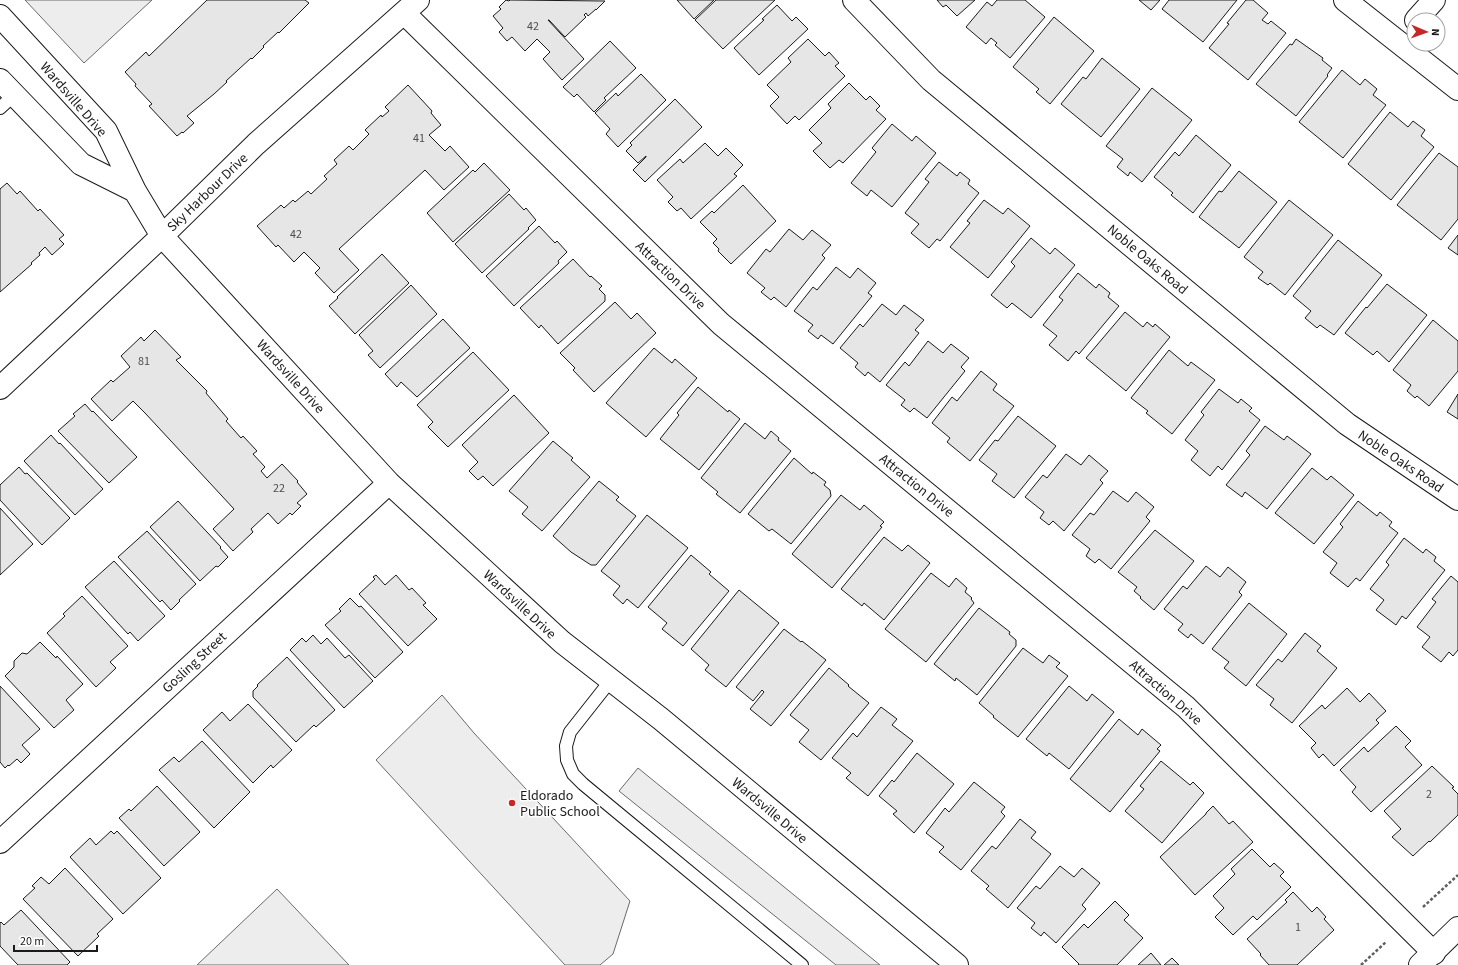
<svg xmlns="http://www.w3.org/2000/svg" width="1458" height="965" viewBox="0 0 1458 965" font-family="'Source Sans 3',sans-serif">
<rect width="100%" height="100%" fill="#fff"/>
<path fill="#ededed" stroke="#6a6a6a" d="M25,0H152L84,63Z
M442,695L474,733L630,901L613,954L600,965H565L376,760Z
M638,768L880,965H836L619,791Z
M277,889L349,965H197Z"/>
<path fill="#e6e6e6" stroke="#1a1a1a" d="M207,0H305L309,3L279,33L278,32L263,46L264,47L252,59L251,58L226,81L227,82L214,94L187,116L194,123L183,133L182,132L177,136L149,106L152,104L135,86L136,84L125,72L146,52L149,56Z
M506,0L509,1L510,0L605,1L596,10V9L588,16L586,13L584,15L586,17L565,37L549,20H548L584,59L562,80L543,59L550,52L537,39L525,51L512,37L507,41L499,32L503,28L493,16L501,9L499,7Z
M677,0H714L694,19Z
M716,0H775L723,49L695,20Z
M937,0H975L957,16L946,5L943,7Z
M997,0H1025L1045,17L1010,58L995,45L997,43L991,38L986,44L966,27L987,2L992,6Z
M1139,0H1160L1151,10Z
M1169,0H1237L1203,42L1162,9Z
M1246,0H1253L1268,13L1262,20L1268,24L1271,21L1286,33L1248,80L1209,48L1229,24L1227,23Z
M777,5L792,21L796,17L808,29L759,75L734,48L764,20L762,19Z
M1054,17L1094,51L1050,104L1036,92L1039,89L1013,67Z
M808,39L825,56L829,52L839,63L835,66L845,76L799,120L795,116L787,124L770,106L779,97L767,85L791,62L788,58Z
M1296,39L1323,58L1322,60L1332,68L1327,75L1328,76L1296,116L1256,84L1290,44L1292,45Z
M610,41L636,68L604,98L606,100L594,112L577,94L574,97L563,87Z
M1102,58L1140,89L1101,137L1061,104L1083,77L1086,79Z
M1342,70L1360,85L1365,79L1377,89L1373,95L1386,105L1343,158L1299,122Z
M641,74L666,100L618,147L606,134L610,129L595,113L616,93L618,96Z
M849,83L866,100L870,96L880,106L876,110L886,119L843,163L839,160L830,168L813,151L822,143L809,130L831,108L828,104Z
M408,85L432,111L431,113L441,125L429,135L445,151L450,146L469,167L444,190L425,170L339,249L359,270L334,293L315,273L320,268L304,252L294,262L278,245L276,247L257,226L281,205L284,208L293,200L295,202L308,191L311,194L327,179L324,176L337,164L334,160L349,146L353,150L369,134L365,130L381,115L382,117L389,111L385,107Z
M1152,88L1192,120L1142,182L1130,172L1128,176L1117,167L1123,159L1106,146Z
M675,99L702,127L645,182L633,170L646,157V156L638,163L626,151L632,145L630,143Z
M1390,112L1408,127L1413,121L1425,130L1421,136L1434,147L1391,200L1348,164Z
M892,124L912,141L916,136L936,153L892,207L871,190L867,196L851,183L876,152L872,148Z
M1196,135L1231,165L1193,213L1171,195L1173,193L1154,177L1175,152L1179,156Z
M705,143L718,156L726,148L743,165L734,174L737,176L691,219L681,208L677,211L668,202L673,197L657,180L680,159L683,163Z
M1439,153L1458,167V219L1441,240L1397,205Z
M939,162L957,176L960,172L970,180L968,184L979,193L940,241L937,239L929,248L911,233L919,224L905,213L929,182L925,179Z
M484,163L510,190L453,242L427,213L473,170L475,172Z
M1239,171L1277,202L1239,248L1199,217L1219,191L1222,192Z
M7,183L17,194L20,191L38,211L40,209L64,235L59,239L64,244L52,255L45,247L39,253L40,255L31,263L32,264L0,292V189Z
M743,185L776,221L731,264L718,251L719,249L713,243L717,239L700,222L712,211L714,213Z
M509,194L524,210L526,208L536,220L528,228L529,229L482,273L455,244Z
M984,200L1003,214L1008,208L1030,226L988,278L950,247L970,223L967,221Z
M1289,200L1333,235L1285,295L1270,283L1268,285L1258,278L1263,272L1244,257Z
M539,226L555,243L557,241L567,252L558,261L559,263L514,306L486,276Z
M789,229L803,240L812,230L831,245L822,255L825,258L786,307L774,297L771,300L761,292L765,288L747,273L766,249L770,252Z
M1458,235V255L1448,248Z
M1031,238L1050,254L1055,248L1075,265L1031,318L1012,303L1007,308L991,295L1015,266L1011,262Z
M1338,240L1382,275L1334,335L1320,325L1317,328L1305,318L1311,311L1293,296Z
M382,254L409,283L355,334L329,306L338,298L337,297Z
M573,259L590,277L591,276L602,286L599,289L605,295V301L558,344L541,325L539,328L520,308Z
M836,267L850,278L858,268L876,283L868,293L872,296L833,344L821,335L818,339L808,331L813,325L794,311L813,287L817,290Z
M1078,273L1096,288L1099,284L1110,293L1108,297L1119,306L1079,354L1076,351L1068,361L1049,345L1057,336L1043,325L1063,300L1059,297Z
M1387,284L1427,315L1389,362L1377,351L1373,355L1345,333L1366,307L1367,308Z
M411,285L437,314L380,368L368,355L373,351L359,335Z
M615,302L631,319L637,313L656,333L594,392L573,370L575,368L560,353Z
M882,304L896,315L904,305L924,320L915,330L919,333L880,382L868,372L865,376L855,367L858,363L840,348L860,324L863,327Z
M1125,312L1143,327L1147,322L1153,327L1155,324L1170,337L1126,391L1086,358Z
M443,319L470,348L417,397L401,382L397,387L385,374Z
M1433,320L1458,341V371L1429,406L1417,396L1415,398L1407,391L1411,385L1393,370Z
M155,330L181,357L176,360L207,391L206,393L228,419L226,421L241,438L243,436L257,451L253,454L265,467L261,471L267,478L282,464L298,481L297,482L307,494L297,503L301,506L292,515L290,513L278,524L268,513L251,529L253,532L233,551L213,529L234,509L145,413L133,401L112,421L91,399L111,380L113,382L130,367L121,356L141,337L144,341Z
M928,341L943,353L951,344L969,358L961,367L965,371L927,418L914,408L910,412L901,405L905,400L886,385L905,362L909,366Z
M654,348L672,363L675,359L697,378L646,437L606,403Z
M1169,350L1188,366L1191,362L1215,380L1172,434L1146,413L1148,411L1131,398Z
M473,352L509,390L448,447L428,427L433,422L417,405Z
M981,371L997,384L993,390L1014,406L970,461L947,442L950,438L932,423L952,397L957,401Z
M698,387L728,412L729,410L740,419L699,470L660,439L679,415L677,413Z
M1219,389L1238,403L1241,399L1252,408L1249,411L1260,420L1222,470L1218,466L1210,476L1191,460L1198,451L1185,440L1204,415L1201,412Z
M1458,394V419L1447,412Z
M514,395L549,433L493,486L483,476L478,480L469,471L478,462L462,445Z
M85,404L92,412L93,411L137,457L109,483L58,431L75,416L73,414Z
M1018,416L1056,446L1014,498L992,481L997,474L979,460L995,440L998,441Z
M745,423L765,439L771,431L779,438L778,440L791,451L740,513L716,494L718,492L701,478Z
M1265,426L1284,440L1287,436L1311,454L1267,509L1245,492L1242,497L1226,485L1250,455L1246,451Z
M51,435L59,444L60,443L103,489L75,515L24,461Z
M553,441L573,458L571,460L590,477L542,531L522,514L528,507L509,491Z
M1066,454L1081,465L1089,455L1108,471L1100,480L1103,483L1064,531L1053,521L1049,525L1040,518L1044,512L1025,497L1043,475L1047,478Z
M794,458L812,474L813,472L826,482L824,485L830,490L831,496L791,544L772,529L769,531L748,514Z
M19,467L25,474L27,473L70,518L42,545L0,500V485Z
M1312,468L1327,480L1331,476L1354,495L1314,544L1275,513Z
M599,481L619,497L616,500L636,516L596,565H591L571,552L553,536Z
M1113,491L1128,502L1136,492L1154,507L1146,517L1150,521L1111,569L1099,559L1095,563L1086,556L1090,549L1072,535L1090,513L1094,515Z
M841,495L860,510L864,505L884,522L880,526L882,527L832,588L792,554Z
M178,501L221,547L220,548L228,557L218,567L216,566L200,581L150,527Z
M1358,501L1377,516L1380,512L1392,522L1389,526L1398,533L1360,581L1356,578L1348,587L1330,573L1337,563L1323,552L1343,527L1340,524Z
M0,508L33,544L0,575Z
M647,515L688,548L638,608L627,599L623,604L613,595L620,586L601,571Z
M1155,530L1194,561L1154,610L1140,598L1141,597L1134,591L1137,587L1118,572Z
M147,531L196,584L179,600L180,601L171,610L162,600L160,602L118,557Z
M884,537L902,551L908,545L930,563L884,620L864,603L862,606L841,589Z
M1404,538L1423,553L1426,549L1436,557L1434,561L1445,570L1406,619L1402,616L1396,625L1376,610L1384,600L1370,589L1389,565L1386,562Z
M691,555L711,572L709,574L729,591L683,646L662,629L667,623L648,607Z
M114,561L165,616L138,641L130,632L128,634L85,587Z
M1206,566L1220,577L1228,567L1246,582L1239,592L1242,595L1203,644L1191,634L1188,638L1178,630L1183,624L1164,609L1183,586L1187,589Z
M931,573L949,587L956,578L967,588L965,592L972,598L971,599L974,603L926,662L885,629Z
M376,575L385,585L396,575L409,590L412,588L426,603L423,605L437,619L408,646L359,594L375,579L373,577Z
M1451,576L1458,582V650L1453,656L1449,652L1441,662L1422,647L1430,637L1417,627L1436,602L1432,599Z
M739,590L779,623L726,687L705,670L709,665L691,649Z
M82,596L128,646L110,662L116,668L96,687L47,633L65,616L63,614Z
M350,598L359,607L361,606L403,652L375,678L325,625L341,611L339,609Z
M1249,603L1287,634L1246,686L1224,668L1229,662L1212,649Z
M979,608L1010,632L1009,634L1016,640V646L977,695L956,678L955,681L934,664Z
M784,629L801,642L802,641L826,660L771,726L750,709L764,692L762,690L753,701L736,687Z
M1305,633L1321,646L1317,651L1337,668L1292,723L1270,705L1274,699L1256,685L1278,659L1282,662Z
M313,635L321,644L327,638L345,658L349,655L373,681L344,708L290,650L302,638L306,642Z
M40,642L56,658L57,656L83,684L66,700L74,710L54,728L5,676L14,667V661L22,653L27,654Z
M1023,648L1043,663L1049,655L1060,663L1056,667L1068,676L1018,737L993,717L994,716L979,703Z
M287,657L335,710L316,727L314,725L296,742L253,697V691L258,686L257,685Z
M829,668L849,685L848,686L869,703L821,760L799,742L809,730L790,715Z
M0,686L40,729L22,745L30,754L21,763L17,759L9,766L8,765L5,768L0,762Z
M1069,686L1087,701L1092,694L1114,712L1069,769L1049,753L1047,756L1026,739Z
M1347,688L1360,702L1369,693L1386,711L1376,720L1379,723L1334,766L1323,754L1319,758L1311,748L1316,743L1299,726L1322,705L1325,709Z
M248,704L292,750L273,768L271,765L253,783L203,730L222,712L230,721Z
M881,707L897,719L892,725L913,741L868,796L846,778L851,773L832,758L853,733L857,737Z
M1119,719L1138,735L1142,729L1161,745L1157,749L1160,751L1110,812L1070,779Z
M1396,726L1411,741L1405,747L1422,765L1371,812L1352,792L1356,787L1340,770L1364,747L1368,752Z
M202,741L250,792L214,828L159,770L174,757L179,762Z
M917,753L954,784L914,833L893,814L897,811L879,796L892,780L894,782Z
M1161,761L1190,785L1193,782L1204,793L1162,843L1125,811L1144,789L1140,786Z
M1432,766L1454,787L1452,788L1458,794V815L1430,842L1429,841L1413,856L1392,837L1401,829L1384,811Z
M974,782L1005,807L1001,812L1005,816L961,870L939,852L944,847L926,833L945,808L949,812Z
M157,786L200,832L164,866L119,818L129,809L131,811Z
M1213,806L1229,824L1233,821L1253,842L1195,895L1160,857L1206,814V813Z
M1020,819L1036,832L1031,838L1051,854L1008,908L986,889L989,886L971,871L992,846L996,849Z
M111,831L114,834L117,831L161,878L123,914L70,857L90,838L96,845Z
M1252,849L1270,867L1274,863L1284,872L1280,876L1291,887L1257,920L1253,916L1233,935L1215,917L1224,908L1213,896L1235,874L1231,869Z
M1060,866L1074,877L1082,868L1100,883L1082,905L1086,909L1056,943L1044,932L1041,936L1031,928L1035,923L1017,908L1036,886L1040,889Z
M65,868L113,919L97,934L99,936L78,956L23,899L35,888L32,886L41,877L49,884Z
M1293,892L1312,912L1317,907L1326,917L1324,919L1334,930L1297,965H1269L1260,955L1261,954L1247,939L1287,902L1285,900Z
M1115,901L1129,915L1124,920L1143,938L1117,965H1078L1079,964L1062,947L1084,924L1088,928Z
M21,910L70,962L67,965H18L0,946V923L1,922L4,925Z
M1151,953L1161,965H1138Z
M1172,958L1179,965H1164Z"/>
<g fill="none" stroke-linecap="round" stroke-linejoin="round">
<g stroke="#1a1a1a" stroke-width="14">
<path id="service" d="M0,108L14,95
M611,680L570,732L566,746L567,760L573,774L583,784L802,965"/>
</g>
<g stroke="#1a1a1a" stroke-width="24">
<path id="minor" d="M854,0L931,80L1347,424L1458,499
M1345,0L1458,89
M404,13L721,324L1186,707L1434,953
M0,16L106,131L135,191L162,236L389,483L562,642L661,719L957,965
M1416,20L1434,0
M0,80L81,164L135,191
M0,388L162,236L256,144L418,0
M0,842L389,483"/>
</g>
<g stroke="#1a1a1a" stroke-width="24">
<path id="tertiary" d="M1420,965L1458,928"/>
</g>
<path stroke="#5f5f5f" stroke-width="2.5" stroke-dasharray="3 2" stroke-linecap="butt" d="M1423,907L1458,875
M1361,965L1386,942"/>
<use href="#service" stroke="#fff" stroke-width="12"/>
<use href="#minor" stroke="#fff" stroke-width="22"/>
<use href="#tertiary" stroke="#fff" stroke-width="22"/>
</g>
<circle fill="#c62828" stroke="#fff" stroke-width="1.5" cx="512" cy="803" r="4"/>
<g text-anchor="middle" stroke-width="3" stroke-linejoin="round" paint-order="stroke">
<g font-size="12" fill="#4d4d4d">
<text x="533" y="30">42</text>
<text x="419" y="142">41</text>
<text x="296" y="238">42</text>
<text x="144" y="365">81</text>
<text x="279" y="492">22</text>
<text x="1429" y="798">2</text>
<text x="1298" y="931">1</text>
</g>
<g font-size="14" fill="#1a1a1a" stroke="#fff">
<text transform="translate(74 99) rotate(49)" y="5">Wardsville Drive</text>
<text transform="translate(207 192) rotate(-44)" y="5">Sky Harbour Drive</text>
<text transform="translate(1148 259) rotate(40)" y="5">Noble Oaks Road</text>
<text transform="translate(671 275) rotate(44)" y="5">Attraction Drive</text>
<text transform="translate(291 376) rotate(48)" y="5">Wardsville Drive</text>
<text transform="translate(1401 461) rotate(34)" y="5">Noble Oaks Road</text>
<text transform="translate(917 485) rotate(39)" y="5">Attraction Drive</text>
<text transform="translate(520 604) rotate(43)" y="5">Wardsville Drive</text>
<text transform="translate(194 662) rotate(-43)" y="5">Gosling Street</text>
<text transform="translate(1166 692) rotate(41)" y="5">Attraction Drive</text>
<text transform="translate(770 810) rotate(40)" y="5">Wardsville Drive</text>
</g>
<g font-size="14" fill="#1a1a1a" stroke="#fff" text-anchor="start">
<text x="520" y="800">Eldorado<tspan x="520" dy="16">Public School</tspan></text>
</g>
</g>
<g transform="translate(1426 32) rotate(92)"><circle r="19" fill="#ffffff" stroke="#a3a3a3"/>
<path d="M0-3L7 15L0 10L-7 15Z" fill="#c62828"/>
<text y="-6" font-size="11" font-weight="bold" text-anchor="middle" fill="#1a1a1a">N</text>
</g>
<path d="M14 945v6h83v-6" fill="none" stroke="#1a1a1a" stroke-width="2"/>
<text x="20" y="945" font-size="12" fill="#1a1a1a" stroke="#ffffff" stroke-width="3" paint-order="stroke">20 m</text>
</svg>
